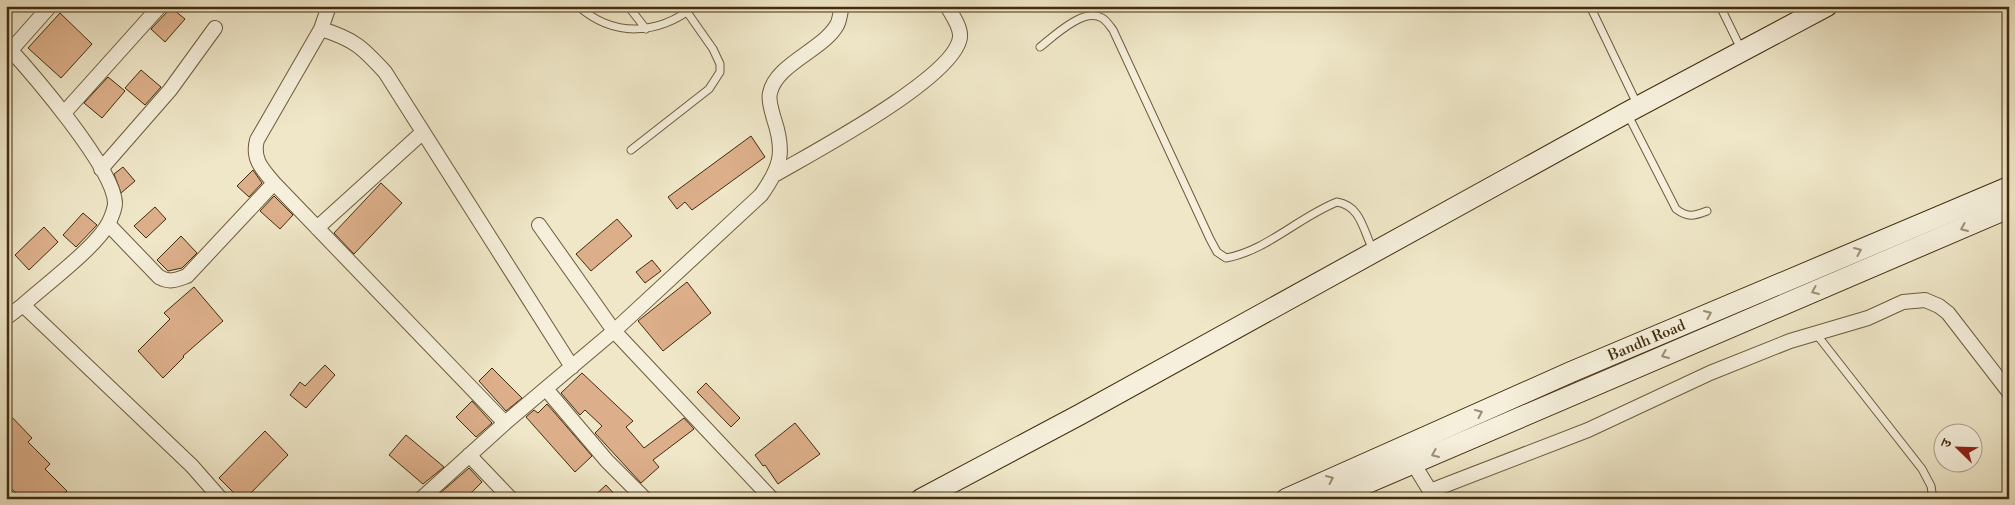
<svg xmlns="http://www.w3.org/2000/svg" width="2015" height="505" viewBox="0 0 2015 505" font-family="'Libre Bodoni','Noto Serif Devanagari',serif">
<rect width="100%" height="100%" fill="#efe7c8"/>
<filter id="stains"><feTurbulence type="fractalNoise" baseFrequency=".004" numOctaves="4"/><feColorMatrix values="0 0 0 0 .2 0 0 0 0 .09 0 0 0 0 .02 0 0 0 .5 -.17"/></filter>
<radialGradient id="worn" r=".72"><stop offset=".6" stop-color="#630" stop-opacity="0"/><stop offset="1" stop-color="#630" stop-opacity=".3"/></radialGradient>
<path fill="#dcaf8a" stroke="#422c0e" d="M169,6L185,19L165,42L151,29L167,12Z
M60,13L92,44L61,78L28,48Z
M141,70L161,87L145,105L125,88Z
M108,77L125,91L102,118L84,103Z
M751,136L765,157L692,210L685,202L677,209L668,197Z
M123,167L135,181L121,193L114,174Z
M253,170L262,183L249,197L237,186Z
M381,183L402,203L354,254L334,233Z
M274,196L293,215L280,229L260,211Z
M155,207L166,219L146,238L134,226Z
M83,213L97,225L76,247L63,235Z
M617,219L632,236L591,271L576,254Z
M44,227L58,242L29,270L15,255Z
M181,236L197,253L182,268L168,271L157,260Z
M652,260L661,271L645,283L636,272Z
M687,282L711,313L663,351L638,321Z
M194,287L223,321L183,356L184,357L163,378L138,351L170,319L164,313Z
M325,365L335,375L306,408L290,395L300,382L305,386Z
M492,368L522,398L506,411L479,381Z
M582,373L633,421L626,427L644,448L684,418L694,429L653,460L659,467L641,483L595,433L602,426L585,410L580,415L561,393Z
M706,383L740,418L731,427L697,392Z
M472,401L492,423L476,437L456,417Z
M547,404L592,456L575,472L526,417L534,410L538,413Z
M6,411L32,438L28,442L50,464L45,469L67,491L59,499H22L6,483Z
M795,423L820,454L778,484L765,465L763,466L755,455Z
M265,431L288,455L245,499H240L219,478Z
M406,435L444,467L423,484L389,455Z
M469,468L482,482L465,499H444L439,494Z
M606,485L619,499H591Z"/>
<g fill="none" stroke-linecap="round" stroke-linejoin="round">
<g stroke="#6d5b3c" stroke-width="9">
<path id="lane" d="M578,6C614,38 658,35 695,6
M628,6L646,29
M1590,6L1638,106
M1720,6L1742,51
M1040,47C1054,36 1084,7 1102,18C1106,20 1110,26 1113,30L1210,239L1217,252L1226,258C1266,251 1299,217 1337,202C1361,206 1363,230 1373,250
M1628,115L1676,209C1688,218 1694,216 1707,211
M631,150L709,89L720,72V64L713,49L687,12
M1817,335L1922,469L1931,486L1933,499"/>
</g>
<g stroke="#6d5b3c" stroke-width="16">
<path id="street" d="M329,6L321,29L257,140C252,159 262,169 274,183L505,423L421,499
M321,29C354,39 363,48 385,72L572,367
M6,45C31,72 114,168 115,203C115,208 111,219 108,224C96,247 44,286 23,305
M11,50L50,6
M64,113L160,6
M101,169L170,90L215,28
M776,174C812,153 956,77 960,37C961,27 952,15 947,6
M108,224L159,277C170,283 176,280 187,276L274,183
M539,225L614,331L772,499
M317,228L423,132
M6,318L23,305L192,466L221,499
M546,389L607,461L645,499
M505,423L614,331L761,195C781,167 785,152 774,119C772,112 768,100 770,93C776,64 823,50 837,25C840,20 840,12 842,6
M469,455L511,499
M1413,463L1435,499
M1430,491L1588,430L1710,373L1790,341L1868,318L1903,302L1925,300L1939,306L1948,313L2009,392"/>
</g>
<g stroke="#422c0e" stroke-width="22">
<g id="secondary">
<path d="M921,499L1079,415L1626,113L1827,6"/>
<path id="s1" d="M1286,499L1571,372L2009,187"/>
<path d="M1330,499L2009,208"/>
</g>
</g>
<use href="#lane" stroke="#f5efdb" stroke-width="7"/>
<use href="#street" stroke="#f5efdb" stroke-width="14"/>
<use href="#secondary" stroke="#f5efdb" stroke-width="20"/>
</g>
<defs><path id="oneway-chevron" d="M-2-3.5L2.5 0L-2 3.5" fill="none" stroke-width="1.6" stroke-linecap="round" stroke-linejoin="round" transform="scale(1.25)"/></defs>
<g stroke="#9c8e74">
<use href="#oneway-chevron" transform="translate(1964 228) rotate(157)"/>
<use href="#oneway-chevron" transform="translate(1858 251) rotate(-23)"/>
<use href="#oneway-chevron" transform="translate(1815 291) rotate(157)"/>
<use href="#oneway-chevron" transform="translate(1708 314) rotate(-23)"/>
<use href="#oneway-chevron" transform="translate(1665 355) rotate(157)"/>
<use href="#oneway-chevron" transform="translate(1479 413) rotate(-24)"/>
<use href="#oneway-chevron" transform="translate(1435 454) rotate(157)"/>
<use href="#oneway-chevron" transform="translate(1330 479) rotate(-24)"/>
</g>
<g text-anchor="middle" stroke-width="5" stroke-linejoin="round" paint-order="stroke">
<g font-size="15" fill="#422c0e" stroke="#f5efdb">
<text dy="5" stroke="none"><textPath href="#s1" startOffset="394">Bandh Road</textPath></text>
</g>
</g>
<rect width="2015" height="505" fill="none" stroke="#efe7c8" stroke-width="25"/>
<rect x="8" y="8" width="2000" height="490" fill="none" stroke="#422c0e" stroke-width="2.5"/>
<rect x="12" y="12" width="1990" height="480" fill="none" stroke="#422c0e"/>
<g transform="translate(1958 448) rotate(293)"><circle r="24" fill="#f5efdb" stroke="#ada189"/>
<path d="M0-4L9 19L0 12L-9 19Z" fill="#8f2418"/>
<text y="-8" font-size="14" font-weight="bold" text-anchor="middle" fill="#422c0e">उ</text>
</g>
<rect width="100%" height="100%" filter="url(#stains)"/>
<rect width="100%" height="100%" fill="url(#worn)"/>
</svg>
